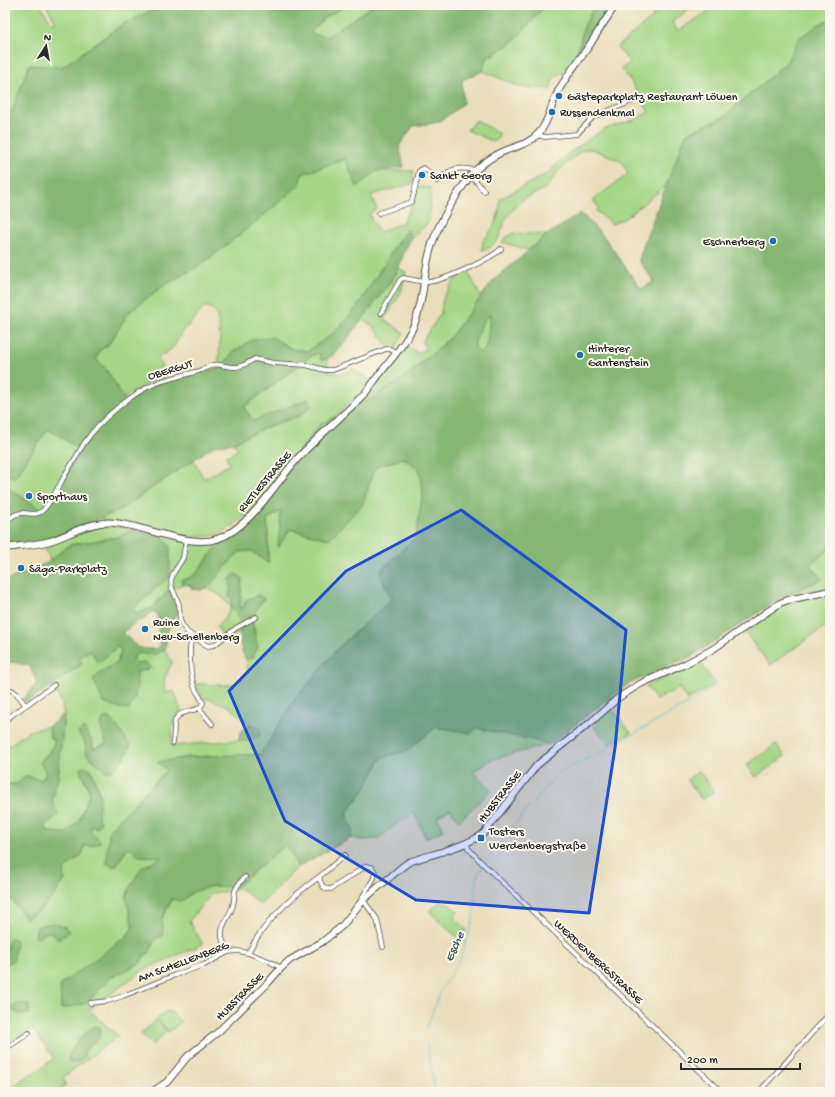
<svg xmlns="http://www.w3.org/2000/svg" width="835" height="1097" viewBox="0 0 835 1097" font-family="'Gochi Hand',sans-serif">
<rect width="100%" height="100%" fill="#fbf7ec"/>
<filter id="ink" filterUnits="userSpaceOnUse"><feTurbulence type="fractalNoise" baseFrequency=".025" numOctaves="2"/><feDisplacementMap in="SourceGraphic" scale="8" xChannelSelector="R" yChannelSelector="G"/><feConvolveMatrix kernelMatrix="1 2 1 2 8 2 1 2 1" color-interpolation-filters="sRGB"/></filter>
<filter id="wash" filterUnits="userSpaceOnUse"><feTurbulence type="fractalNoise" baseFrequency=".012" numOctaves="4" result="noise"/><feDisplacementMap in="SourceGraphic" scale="16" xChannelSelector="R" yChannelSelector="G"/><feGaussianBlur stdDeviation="0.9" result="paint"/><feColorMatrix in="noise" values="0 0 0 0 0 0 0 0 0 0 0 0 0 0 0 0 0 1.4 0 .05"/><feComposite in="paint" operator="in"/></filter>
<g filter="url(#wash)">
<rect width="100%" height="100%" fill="#e9deba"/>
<path fill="#a5d685" stroke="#688058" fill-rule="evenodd" d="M5,5H40L53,24L56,22L46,5H164L123,24L62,67L29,65L5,129Z
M348,5H374L326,38L310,33L325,17Z
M546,5H595C591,13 586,22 583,30C580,41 576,59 569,68C561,78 552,70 551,89L520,87L483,71L485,60L514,41Z
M650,5H694L672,22L678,31L718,5H830V20L817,25L813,29L800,37L787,62L724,117L686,134L667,185L625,218L612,224L596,211L599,208L593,200L628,174L623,163L619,160L592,149H587L581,151L558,171L546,188L520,201L506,218L498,240L490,248L484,250L481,249L483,246V241C494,228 500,216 500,199L548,173L569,153L604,129L634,120L649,112L631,81L621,69L630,63L617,47L653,17L654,12Z
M476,120L500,134L494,142L467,130Z
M345,159L377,171H414L412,184L371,195L377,209L369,214L379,232L402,223L411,207L419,187L431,188L429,220L428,223L411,238L408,230L399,240L358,306L335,332L308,351L292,349L272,337L233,352L222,368L218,369C219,356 223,318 213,309C211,308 207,307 205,306L190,324L182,331L175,345L170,350L158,358L166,378C148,383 138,387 124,399L103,366L96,359L100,350L109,344L129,312L302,174Z
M514,233L547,235L528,250L502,242L505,238Z
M398,268L406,272L401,293L384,319L404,333L396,348L387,345L375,328L362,318L389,284Z
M468,271L481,297L449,339L403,379L373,398L355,407L375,384L405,345L415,351L416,354L426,349L422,342L441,313L442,304L444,296L457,276Z
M490,315C488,325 490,347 481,353C470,347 476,340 479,331C482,323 483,319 490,315Z
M319,353L321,360L327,359L329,372L345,374L353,369L370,380L360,393L335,417L320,424L255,508L233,526L217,535L200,537L185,536L126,522L103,521L102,517L120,510L193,459L204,479L230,464L226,456L238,450L234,442L272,425L301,415L253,421L244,407L311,356Z
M48,429L81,450L43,511L9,489L5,492V474L15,477Z
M403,458L419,468L423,491L416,537L379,572L392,599L338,648L294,701L261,754L189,757L158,762L168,769L110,829L106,863L115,867L128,847L164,857L130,915L133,927L127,936L116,943L87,1003L110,978L140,963L144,956L150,952C152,942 158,935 163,926L161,921L172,899L186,898C198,884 219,886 236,887L286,844L298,867L260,905L242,889L212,893L189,921L203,944L143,970L89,1010L118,1036L63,1077L66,1085L54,1092H9V1091L24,1078L39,1070L54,1058L32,1028L5,1046V1006L7,997L5,995V963H9L16,940L7,947L5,953V898L9,897L26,918L52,898L65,880L64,869L82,855L90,830L98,818L100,794L91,769L80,771L90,792L79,821L66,833L48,832L45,825L58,778L64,714L61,701L52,685L82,664L78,658L91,650L98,663L118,646L121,651L117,663L107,668L135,698L137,672L151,668L136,664L133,657L139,653L153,655L165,650L172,662L164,680L165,693L174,691L181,711C169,719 174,735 171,746L238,740L249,741L260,728C244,724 243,717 231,708C226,704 210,699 204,698L198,691L196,684C211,683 242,692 247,671C248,668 247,662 246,659L253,657L255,632L251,617L256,609L258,595L246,600L243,608L240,610L242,578L230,579L231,587L229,596L232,597L234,609L241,622V632L226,639L216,626L226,617L231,607L221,596L207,588L238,552L252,551L268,563V536L267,519L282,511L278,547L290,529L329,539L363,504L374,469L381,463L383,465ZM104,718H109C118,726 123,736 130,746C125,758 119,765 108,772L87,755L85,742L93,744L94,749L99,746L106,744L101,726Z
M109,525L134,530L118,537L70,545L50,560L44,545C65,537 86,527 109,525Z
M232,534L215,549L193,577L182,580L183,584L168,591L152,608L138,613L132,609L149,595L170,547L162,537L191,543H211Z
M830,549V587L785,595L821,580L809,564Z
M830,593V623L770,665L745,632L787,603Z
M699,661L715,684L687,700L679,688L656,700L646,686Z
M612,709L631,733L609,744L593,725Z
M49,726L50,738L56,741L49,752L40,762L46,773L42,780L26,776L17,784H5V748L29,731Z
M436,726L472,733L477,728L550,744L493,759L473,771L491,790L459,821L450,809L437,817L444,830L426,838L414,813L395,825L379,838L364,840L351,838L353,829L346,814L368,784L381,758L407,750Z
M776,744L785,756L756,777L747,765Z
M699,771L714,791L702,800L687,780Z
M441,901L443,904H448L458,912L454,917L466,929L462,942L429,911Z
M167,1011L172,1013L181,1022L169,1032L157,1019Z
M156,1020L167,1031L152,1045L141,1034Z"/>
<path fill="#84b772" stroke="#58714e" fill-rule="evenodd" d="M164,5H348L325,17L310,33L326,37L374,5H546L514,41L485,60L483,71L462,80L463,104L439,122L413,126L399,146L404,167L377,171L357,187L345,159L302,174L299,185L256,222L202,264L160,288L129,312L109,344L100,350L96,359C103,365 108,372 113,380C118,388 120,396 128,402C155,380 189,372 222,368L233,352L252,340L272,337L292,349L308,351L335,332L358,306L399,240L408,230L411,238L404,253L398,268L389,284L342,346L331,357L321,360L319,353L312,355L244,407L253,421L308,399L313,404L301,415L272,425L229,444L215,445L120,510L74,530L41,541L5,546V524L7,521L5,519V492L9,489L43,510L81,450L48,429L15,477L5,474V129L29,65L62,67L123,24Z
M595,5H616L569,68L581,43L583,29Z
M830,20V549L810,564L822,579L785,595L692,656L628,684L550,744L477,728L472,733L436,727L408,750L381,758L368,784L346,814L353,829L351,838L298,867L286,844L236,887L212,886L190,893L186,898L180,901L172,899L161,921L163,926L162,936C154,939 152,943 150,952L144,956L140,963L110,978L87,1003L61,1009L60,985L127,936L133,927L126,897L130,887L142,867L163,857L139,856L128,847L115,867L106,863L110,829L167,770L157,762L189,757L261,754L294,701L338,648L392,599L379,572L416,537L423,491L419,468L403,458L382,465L381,464L374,469L363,504L329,539L290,529L278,548L281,511L267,519L268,536V563L252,551L239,552L207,588H204L202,590L191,589L192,586L183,584L181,580L193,577L215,549L243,524L320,424L373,398L403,379L449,339L493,281L547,235L581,213L604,237L641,289L654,281L639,261L643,246L686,134L724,117L787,62L800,37L813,29L817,25ZM490,315C488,326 490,347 481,353C470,347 476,340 479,331C482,323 483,318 490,315Z
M134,530L162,537L170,547V576L132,609L138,613L152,608L168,591L174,594L177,600L178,614C167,621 167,638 165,650L153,655L139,653L133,657L136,664L145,663L152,668L137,672C137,686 137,697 129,709L118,708L104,703L93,679L107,668L117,663L121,651L118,646L98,663L90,650L79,658L82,663L52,685L26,702L23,700L37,683L29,665L5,661V581L47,563L69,545L118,537ZM151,612L157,613L160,648C139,651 136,647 123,632L139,620L141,622Z
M235,574L242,578L240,609L243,608L246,600L258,595L264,599L251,617L258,648L253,657L246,659C234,643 248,622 231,607L232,597L229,596L231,587L230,579Z
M64,714L58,778L52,801L58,815L45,825L48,832L66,833L79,821L90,792L80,770L83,766L91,769L100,795L98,818L101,821L97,828L92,826L90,830L101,842L92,846H84L82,855L64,869L65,880L52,898L39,911L26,918L9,897L5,898V784H17L26,776L42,780L46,773L40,762L49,752L55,741L50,738L49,726Z
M104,718H109C118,726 123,736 130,745C125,759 120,765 108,772L87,755L85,742L78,733L84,728L91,739L94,749L106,744C104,736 98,725 104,718Z
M250,725L260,728V735L249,741L238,740L242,731Z
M54,923L65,927L69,931L62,937L58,940L51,932H47L40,937H34L37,927L46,924Z
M10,938L16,940L14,959L9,963H5V953Z
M21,1003L29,1005V1014C20,1015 15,1014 10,1007Z
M95,1026L101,1028L98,1039L86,1049L83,1057L78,1062L70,1063L68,1058C74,1044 82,1034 95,1026Z"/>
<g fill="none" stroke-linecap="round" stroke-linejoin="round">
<path stroke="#5ac7d1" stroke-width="1" d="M694,700L713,687
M594,756L689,703
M225,799L233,806
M533,802L560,772L590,757
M486,861L529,807
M426,1029L441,990L459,961L464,947L473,921L476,879L482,867
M427,1044L435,1092"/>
</g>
</g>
<g filter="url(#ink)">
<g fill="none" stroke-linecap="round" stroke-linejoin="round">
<g stroke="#484640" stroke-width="5.5">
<path id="street" d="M537,135L545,137L577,134L593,117L635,100
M471,175L484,191
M379,213L409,203L412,201L419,171L423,168L432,174L437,181C450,169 457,166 475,170
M381,313L400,280L403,278C411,279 420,282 428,282C443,281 489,260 501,249
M5,524C21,502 33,522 44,509C54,498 60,483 68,470C74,461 79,451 85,442C100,420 133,392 157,383C169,378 182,376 195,372C201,371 206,367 212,365C220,363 227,368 236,367C242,367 249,362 255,359L273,363L306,365L325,370H333L386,349H390L397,353
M186,540L183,558L173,574L171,581L172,588L179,604L180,620L182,625L187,632L203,643L208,646L214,645L236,628L256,617
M5,689C15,688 20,698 25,705
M199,708L212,724
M5,720L54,685
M173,743C174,736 173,727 175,721C179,708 199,714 203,703C201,697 196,692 194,686C191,676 187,646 193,637
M467,843L468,848L481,862L722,1092
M345,855L319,877C321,884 323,890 331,889L366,866L372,867L375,872L374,878L363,896V900L377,919L383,947
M228,952C224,945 221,939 222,931C223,922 231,914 233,905C235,899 233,892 237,887C239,883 242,880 245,877
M248,953C264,922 291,897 319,877
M90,1003L108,1001L123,996L175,975L204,965L228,952L238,951L248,953L269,961L281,968
M5,1049L29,1033
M759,1092L830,1013"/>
</g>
<g stroke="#484640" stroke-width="8">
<path id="secondary" d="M5,548C20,546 36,545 50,541C72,534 91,520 115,523C145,526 189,548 217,539C249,529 275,484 297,459C317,437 341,418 362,396C370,389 375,379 382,371C393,357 405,344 413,327C424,303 423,276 430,251C436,227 451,203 465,183C476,167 490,157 507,150C519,146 530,143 539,133C550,121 551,102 560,88C569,72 581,58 591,43C599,30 607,17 616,5
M152,1092L167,1082L188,1056L218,1032L266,985L281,968L290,960L322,942L342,926L363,900L402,867L409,862C429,855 468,846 484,833L537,765L591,722L618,698L640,684L685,664L713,649L780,603L788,600L830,591"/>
</g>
<use href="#street" stroke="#fff" stroke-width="4"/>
<use href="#secondary" stroke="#fff" stroke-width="6"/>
</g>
</g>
<path fill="#1d4ed8" fill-opacity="0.2" stroke="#1d4ed8" stroke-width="3" stroke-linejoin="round" d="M461,510L626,630L615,748L589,913L416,900L285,821L229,691L346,571Z"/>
<g fill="#1f6fb2" stroke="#fbf7ec" stroke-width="1.5">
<circle cx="559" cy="96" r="4"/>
<circle cx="552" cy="112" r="4"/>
<circle cx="422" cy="175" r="4"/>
<circle cx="773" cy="241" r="4"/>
<circle cx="580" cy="355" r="4"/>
<circle cx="29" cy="496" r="4"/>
<circle cx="21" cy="568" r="4"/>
<circle cx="145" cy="629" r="4"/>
<rect x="477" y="834" width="8" height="8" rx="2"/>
</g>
<g text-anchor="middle" stroke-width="4" stroke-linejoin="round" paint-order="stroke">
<g font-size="12" fill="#2b2b2b" stroke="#fbf7ec" text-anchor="start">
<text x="567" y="100">Gästeparkplatz Restaurant Löwen</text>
<text x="560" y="116">Russendenkmal</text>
<text x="430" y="179">Sankt Georg</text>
<text x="765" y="245" text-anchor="end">Eschnerberg</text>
<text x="588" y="352">Hinterer<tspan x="588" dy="14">Gantenstein</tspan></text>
<text x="37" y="500">Sporthaus</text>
<text x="29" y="572">Säga-Parkplatz</text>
<text x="153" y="626">Ruine<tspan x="153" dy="14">Neu-Schellenberg</tspan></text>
<text x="489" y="835">Tosters<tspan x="489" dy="14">Werdenbergstraße</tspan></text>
</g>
<g font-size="12" fill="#2b2b2b" stroke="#fbf7ec">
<text transform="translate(170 369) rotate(-17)" y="4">OBERGUT</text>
<text transform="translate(264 481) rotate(-50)" y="4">RIETLESTRASSE</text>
<text transform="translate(499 796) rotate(-52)" y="4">HUBSTRASSE</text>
<text transform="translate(183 961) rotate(-21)" y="4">AM SCHELLENBERG</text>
<text transform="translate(599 961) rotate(43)" y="4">WERDENBERGSTRASSE</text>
<text transform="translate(239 996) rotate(-45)" y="4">HUBSTRASSE</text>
</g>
<g font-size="13" font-style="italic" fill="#395a5d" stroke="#fbf7ec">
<text transform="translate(453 946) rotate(-66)" y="5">Esche</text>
</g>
</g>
<rect width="835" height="1097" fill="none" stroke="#fbf7ec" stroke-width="20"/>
<g transform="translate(46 46) rotate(11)" stroke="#fbf7ec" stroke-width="3" paint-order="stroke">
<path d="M0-3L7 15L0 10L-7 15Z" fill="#2b2b2b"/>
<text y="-6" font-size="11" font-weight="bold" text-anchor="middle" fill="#2b2b2b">N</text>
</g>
<path d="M681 1063v6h119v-6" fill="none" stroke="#2b2b2b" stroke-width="2"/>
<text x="687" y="1063" font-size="12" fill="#2b2b2b" stroke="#fbf7ec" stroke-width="3" paint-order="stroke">200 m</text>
</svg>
